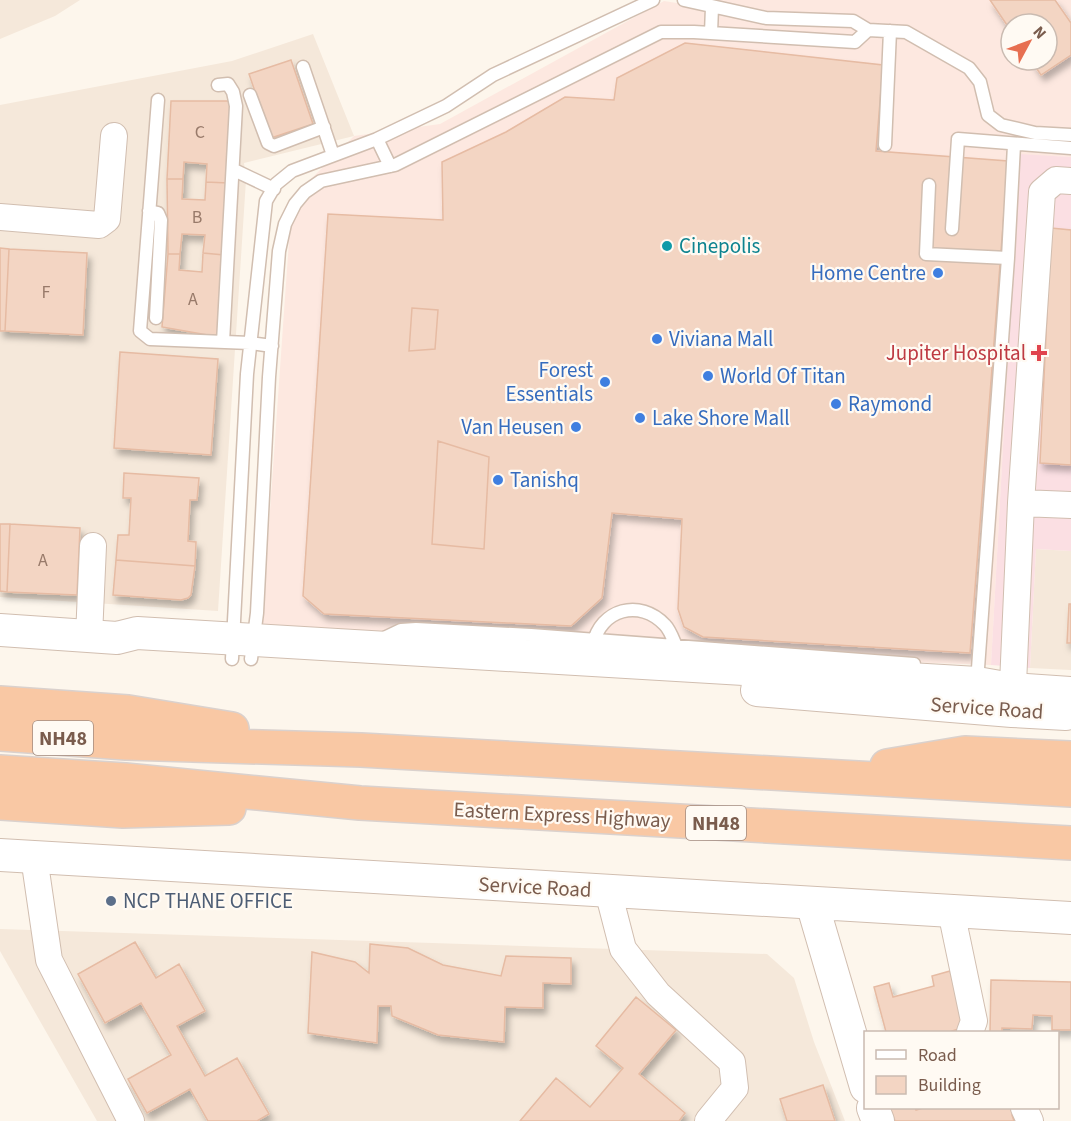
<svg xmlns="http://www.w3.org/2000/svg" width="1071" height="1121" viewBox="0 0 1071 1121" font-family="'Source Sans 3',sans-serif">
<defs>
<filter id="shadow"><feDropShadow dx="3.5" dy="6" stdDeviation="3" flood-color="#0004"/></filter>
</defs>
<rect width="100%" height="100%" fill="#fdf6ec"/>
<path fill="#f5e8da" d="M0,0H80L55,16L0,39Z
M313,34L354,136L244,163L246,180L218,611L0,597V105L232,61Z
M1036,549L1071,551V670L1030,668Z
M0,929L767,954L794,978L814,1042L845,1121H97L0,951Z"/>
<path fill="#fde8e0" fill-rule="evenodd" d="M703,0H1071V157L1019,155L991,665L261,639L292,198L354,136L440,124L664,1L696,6ZM1011,24H1047V60H1011Z"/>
<path fill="#fbdfe3" d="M1019,154L1071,157V551L1036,549L1030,668L991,665Z"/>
<path fill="#f3d5c3" stroke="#e6bba3" stroke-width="1.5" filter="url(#shadow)" d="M990,0H1055L1071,23V55L1041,75L1031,60H1047V24H1011V31Z
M685,43L883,65L876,151L1008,161L970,653L703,637L684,627L678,609L682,519L612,513L602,598L571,626L324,614L303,596L328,214L443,220L442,162L506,132L565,97L614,100L617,78Z
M291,60L313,124L271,138L249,74Z
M171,101H233L228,183L206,182L207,164L184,162L183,179H167Z
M167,179H183L182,199L205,200L206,182L228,183L224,255L203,253L205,235L182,234L180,254H168Z
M1051,228L1071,230V465L1040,463Z
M0,248L9,249L5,331H0Z
M9,249L87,253L83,335L5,331Z
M203,253L224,255L219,337L162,327L168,254H180L179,270L202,272Z
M412,308L438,310L435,349L409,351Z
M120,352L218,359L211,455L114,448Z
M438,441L489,457L484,549L432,544Z
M124,473L199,478L197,500H190L188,541L196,542L195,566L116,560L118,535H129L131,498H123Z
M0,524H10L7,592L0,591Z
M10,524L80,528L77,595L7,592Z
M116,560L195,566L191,595L188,598L181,600L113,595Z
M1069,604H1071V643H1067Z
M135,942L156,978L179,964L205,1011L177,1026L205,1076L237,1058L269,1114L257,1121H208L190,1089L147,1113L128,1079L171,1055L141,1003L105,1023L78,974Z
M370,944L408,948L443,965L501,976L506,956L571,958V984L543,983V1008L505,1007L504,1042L438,1035L392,1016L391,1006H378L377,1043L308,1033L312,952L355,962L369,973Z
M950,971L965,1027L949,1032H886L874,987L889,983L893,997L934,986L932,976Z
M991,980L1071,982V1030H1052V1016L1033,1015L1032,1029L1002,1028V1032H990Z
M636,997L676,1030L639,1074L685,1113L679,1121H520L556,1078L590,1107L623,1068L596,1046Z
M823,1085L835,1121H787L780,1099Z
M890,1108H915L916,1110L923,1108H1020L1022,1111L1012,1115L1014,1121H895Z"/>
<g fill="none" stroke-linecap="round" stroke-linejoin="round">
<g stroke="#d1beb0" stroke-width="15">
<path id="service" d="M684,0L766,18L853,21L868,30L906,32L969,68L980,82L988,115L1001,125L1035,133L1071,135
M711,33L712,7
M303,67L333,155
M218,85L228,84L233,92L236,106L223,342
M250,95L268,143L274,146L324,127
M158,100L140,331L150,339L250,343L272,346
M377,139L390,166
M885,145L890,31
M234,170L274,189
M929,185L926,254L1008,258
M149,211L158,213L161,220L156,318
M952,229L958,139L1071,148
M380,640L401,630L416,629L531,635L914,664
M593,645C600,609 640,598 665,625C670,630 673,639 676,646
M232,659L247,374L266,201L276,184L292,171L377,139L446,106L493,75L653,0
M251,659L257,613L269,377L279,251L285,224L295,204L305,192L321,181L395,165L661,32H694L855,42L868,30
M977,682L1008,258L1014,145"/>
</g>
<g stroke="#d1beb0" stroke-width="28">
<path id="minor" d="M0,217L99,225L107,219L114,136
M1021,503L1042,192L1056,180L1071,181
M89,636L93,546
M1012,707L1021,503L1071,505
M34,857L49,960L131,1121
M608,891L623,949L658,994L732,1062L735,1088L708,1121
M951,911L974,1021L970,1032
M1024,1108L1030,1121"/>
</g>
<g stroke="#d1beb0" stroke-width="34">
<path id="tertiary" d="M0,630L117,638L137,633L977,683L1011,689L1071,693
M757,690L1012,711L1066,714
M0,855L1071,918
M812,903L866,1087
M873,1108L878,1121"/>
</g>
<g stroke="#dad1cd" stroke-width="36">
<path id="trunk" d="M0,703L128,712L232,729
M0,734L126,743L361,750L1071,790
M887,766L965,753L1071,758
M0,772L125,780L360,803L1071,843
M0,803L123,811L229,808"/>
</g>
<use href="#service" stroke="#fff" stroke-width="12"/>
<use href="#minor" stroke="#fff" stroke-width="26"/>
<use href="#tertiary" stroke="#fff" stroke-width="32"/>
<use href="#trunk" stroke="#f9c8a4" stroke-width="33"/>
</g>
<circle fill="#0f9aa8" stroke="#fffaf3" stroke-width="2" cx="667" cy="246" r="6"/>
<g fill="#3f7fe0" stroke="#fffaf3" stroke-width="2">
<circle cx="938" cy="273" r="6"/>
<circle cx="657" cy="339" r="6"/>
<circle cx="708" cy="376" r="6"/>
<circle cx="605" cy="382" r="6"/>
<circle cx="836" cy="404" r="6"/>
<circle cx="640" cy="418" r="6"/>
<circle cx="576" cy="427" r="6"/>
<circle cx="498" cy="480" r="6"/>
</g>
<path fill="#e0444e" stroke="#fffaf3" stroke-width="2" d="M1036 344h6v6h6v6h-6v6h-6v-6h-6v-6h6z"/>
<circle fill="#5c6f8a" stroke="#fffaf3" stroke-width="2" cx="111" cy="901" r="6"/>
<g text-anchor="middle" stroke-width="4.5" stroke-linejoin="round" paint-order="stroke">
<g font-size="18" fill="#987a6a">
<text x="200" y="138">C</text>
<text x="197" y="223">B</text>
<text x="46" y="298">F</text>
<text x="193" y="305">A</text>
<text x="43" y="566">A</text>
</g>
<g fill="#fffaf3" stroke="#a28b7f" stroke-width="1.5">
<rect x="33" y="721" width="60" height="34" rx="4.5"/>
<rect x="686" y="806" width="60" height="34" rx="4.5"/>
</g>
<g font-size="20" font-weight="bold" fill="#7a5c4d">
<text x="63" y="745">NH48</text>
<text x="716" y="830">NH48</text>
</g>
<g font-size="21" fill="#0d838f" stroke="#fffaf3" text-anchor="start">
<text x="679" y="253">Cinepolis</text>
</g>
<g font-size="21" fill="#366cbe" stroke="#fffaf3" text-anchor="start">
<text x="926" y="280" text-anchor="end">Home Centre</text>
<text x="669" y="346">Viviana Mall</text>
<text x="593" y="377" text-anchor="end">Forest<tspan x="593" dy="24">Essentials</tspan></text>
<text x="720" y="383">World Of Titan</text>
<text x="848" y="411">Raymond</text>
<text x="652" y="425">Lake Shore Mall</text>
<text x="564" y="434" text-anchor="end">Van Heusen</text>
<text x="510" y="487">Tanishq</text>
</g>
<g font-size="21" fill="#be3a42" stroke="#fffaf3" text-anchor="end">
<text x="1026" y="360">Jupiter Hospital</text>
</g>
<g font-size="21" fill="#7a5c4d" stroke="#fffaf3">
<text transform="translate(987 708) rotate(4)" y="7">Service Road</text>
<text transform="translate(562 815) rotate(3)" y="7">Eastern Express Highway</text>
<text transform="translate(535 887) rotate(3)" y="7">Service Road</text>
</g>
<g font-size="21" fill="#4e5e75" stroke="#fffaf3" text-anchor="start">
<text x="123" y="908">NCP THANE OFFICE</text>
</g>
</g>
<rect x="864" y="1031" width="195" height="78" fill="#fffaf3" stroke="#cabbb1" stroke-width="1.5"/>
<rect x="876" y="1050" width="30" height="9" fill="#ffffff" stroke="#cabbb1" stroke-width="1.5"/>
<text x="918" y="1061" font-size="18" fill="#7a5c4d">Road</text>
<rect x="876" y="1076" width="30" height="18" fill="#f3d5c3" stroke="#cabbb1" stroke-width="1.5"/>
<text x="918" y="1091" font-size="18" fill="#7a5c4d">Building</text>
<g transform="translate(1029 42) rotate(49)"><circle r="28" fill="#fffaf3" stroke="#cabbb1" stroke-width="1.5"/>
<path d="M0-4.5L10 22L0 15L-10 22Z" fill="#e76f51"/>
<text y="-9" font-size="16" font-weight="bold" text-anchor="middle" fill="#7a5c4d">N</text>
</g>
</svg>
